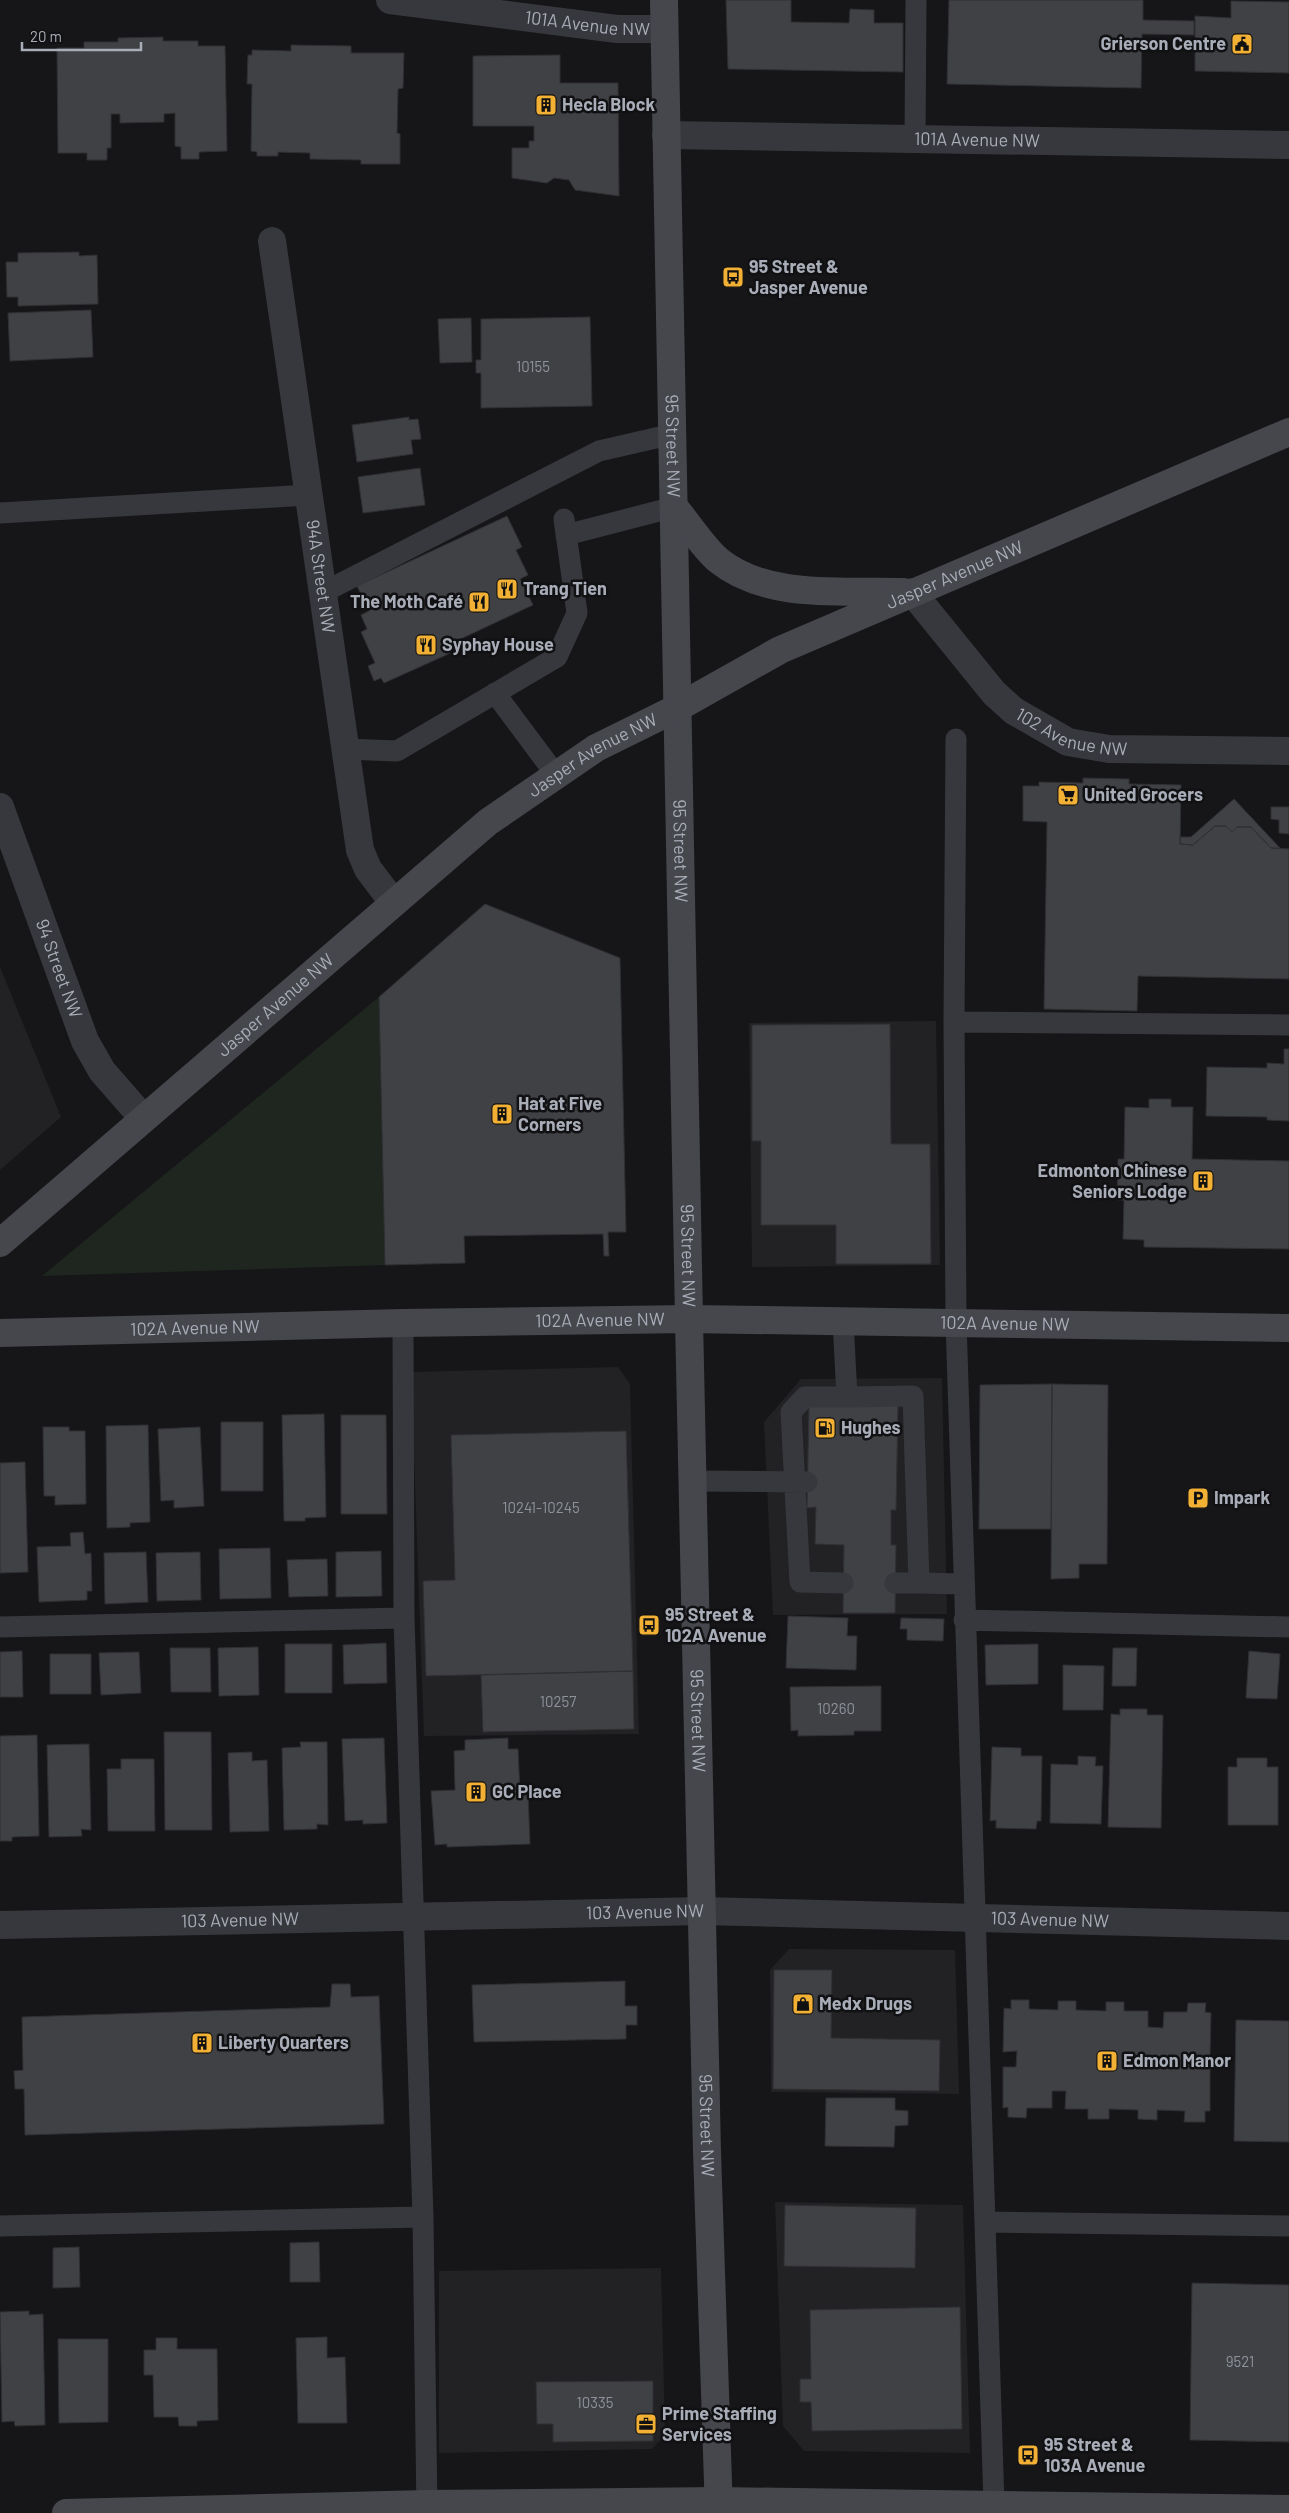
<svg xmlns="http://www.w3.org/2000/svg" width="1289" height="2513" viewBox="0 0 1289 2513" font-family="Barlow,sans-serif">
<rect width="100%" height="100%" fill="#161618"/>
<path fill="#222225" d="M0,967L61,1117L0,1170Z
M936,1021L940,1265L752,1267L749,1023Z
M618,1367L630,1384L639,1734L424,1736L411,1372Z
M942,1378L947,1614L773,1615L764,1422L801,1379Z
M789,1949L955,1950L959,2094L771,2092L770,1970Z
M775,2202L963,2205L970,2453L804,2451L783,2426Z
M661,2268L665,2435L652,2449L439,2453V2271Z"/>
<path fill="#1e261f" d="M379,997L385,1265L42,1276Z"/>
<path fill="#404145" stroke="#303034" d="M726,0H791V22L849,23L850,9L874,10V23H903V72L728,69Z
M949,0H1143V20L1194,21V35L1142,34L1141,88L947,84Z
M1231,1L1289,2V73L1195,71V16L1231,18Z
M163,37V41H198V46H225L227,151L199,152V159H181V147L175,146V113L164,114V122L120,123V114H111V148H107V160H87V153H58L57,48H84V42H118V38Z
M291,45L351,46V53H404L403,88L398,89L397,133L400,134V164H361V160L310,159V153L278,152V156H257V152L251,151L252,84H247L248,55H252V50L291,51Z
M560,55V83H618L619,196L575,190L569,180L554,178L547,183L512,178V148H529V141H534V126H473V56Z
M79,252V256L97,255L98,304L18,306V297H7L6,262H18V253Z
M91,310L93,357L10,361L8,313Z
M590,317L592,406L481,408V373H476V360H481V319Z
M471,318L472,362L440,363L438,319Z
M409,417V420L418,419L421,439L411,440L413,454L357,462L352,425Z
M420,468L425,505L363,513L358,477Z
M507,516L522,547L516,550L528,575L520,579L533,605L452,643L455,651L384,683L381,678L374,681L368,666L375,663L361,632L367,629L361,615L369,611L357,586Z
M1083,778L1129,779V784L1181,785L1180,844L1193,845L1215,826H1226L1232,832L1237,827H1251L1271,848L1289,849V979L1138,976L1137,1011L1044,1009L1047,822L1023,821V786H1039V782L1083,783Z
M1234,799L1280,848H1271L1251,827H1237L1232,832L1226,826H1215L1193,845L1180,844V837H1191Z
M1271,807H1289V834L1279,833V820L1271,819Z
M485,904L620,958L626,1232H608L609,1256H604L603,1234L464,1236L465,1263L385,1265L379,997Z
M890,1024L891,1144H930L931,1264H836V1225H761V1141H752V1025Z
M1284,1049H1289V1121L1267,1120V1117L1206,1116L1207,1067L1267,1068V1063L1284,1064Z
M1149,1099H1171V1107H1193L1192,1159L1289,1161V1249L1144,1247V1240L1123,1239L1124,1200H1117L1118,1159H1124L1125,1107L1149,1108Z
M1052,1384L1108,1385L1107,1564H1079V1578L1051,1579Z
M1052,1384L1051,1529H979L980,1385Z
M809,1404L898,1405L896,1510H891V1545H896L895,1613H843L844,1545L815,1544L816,1507L807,1508Z
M324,1414L326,1517L305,1518V1521H284L282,1415Z
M341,1415H386L387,1514H341Z
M221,1422H263V1491H221Z
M148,1425L150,1522L130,1523V1527L107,1528L106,1426Z
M43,1427H69V1431H85L86,1504L55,1505V1496H44Z
M200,1427L204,1506L174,1508V1500L161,1501L158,1429Z
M626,1431L633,1671L426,1676L423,1581L455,1580L451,1435Z
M25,1462L28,1572L0,1573V1463Z
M83,1532L85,1554L91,1553L92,1591H87V1600L39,1602L37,1547L71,1546L70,1533Z
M270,1548L271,1598L220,1599L219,1549Z
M381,1551L382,1596L336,1597V1552Z
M146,1552L148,1602L105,1604L104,1553Z
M200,1552L201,1600L157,1601L156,1553Z
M327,1559L328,1596L289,1597L287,1560Z
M788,1616L848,1618L847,1636H857L856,1670L786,1668Z
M901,1618L944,1619L943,1641L907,1640V1629H900Z
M386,1643L387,1683L344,1684L343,1645Z
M285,1644H332V1693H285Z
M1038,1644V1684L986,1685L985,1645Z
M258,1647L259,1695L219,1696L218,1648Z
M170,1648H210L211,1692H171Z
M1113,1648H1137L1136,1686H1112Z
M22,1651L23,1697H0V1652Z
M1249,1651L1280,1654L1277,1699L1246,1698Z
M139,1652L141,1693L101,1695L99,1653Z
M50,1654H91V1694H50Z
M1063,1665L1104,1666L1103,1710H1063Z
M633,1671L634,1729L483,1732L481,1675Z
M881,1686V1731H854V1735L798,1736V1730L791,1731L790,1687Z
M1120,1709H1147V1715H1163L1161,1828L1108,1827L1111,1714L1120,1715Z
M164,1732H211L212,1830H165Z
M37,1735L39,1836L12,1837V1841H0V1736Z
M384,1738L387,1823L363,1824V1820L345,1821L342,1739Z
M508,1738V1749H518L520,1793H528L530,1844L447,1847V1844L435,1845L431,1791L455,1790L454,1751L465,1750V1740Z
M300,1742H327L328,1825L317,1824V1829L284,1830L282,1748L301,1747Z
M89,1744L91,1830L81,1829L82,1836L49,1837L47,1745Z
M992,1747L1021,1748V1756H1042L1041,1821H1037L1036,1829L996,1828V1820L990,1821Z
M252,1752V1761L267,1760L269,1831L230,1832L228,1753Z
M1078,1756L1096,1757L1095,1766H1103L1101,1824L1050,1823L1051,1764L1078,1765Z
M1237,1758H1267V1767H1278V1825H1228V1767H1237Z
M121,1759H154L155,1831H108L107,1769H121Z
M774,1970H832L831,2038L940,2040L939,2091L773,2089Z
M625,1981V2006H637V2025H626V2039L474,2042L472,1985Z
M332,1984H350L351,1997L379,1996L384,2124L25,2135L24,2089H15L14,2071L23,2070L22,2017L330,2007Z
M1011,2000H1029V2009L1058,2010V2001H1076V2010L1106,2011V2002H1124V2011H1148V2027L1163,2028L1164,2012H1187L1188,2003H1206L1205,2012L1211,2013L1210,2056L1198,2055V2068L1210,2069V2111H1205V2122H1184L1185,2111L1157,2110V2120L1138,2119V2110L1109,2109V2119H1088V2109H1065L1066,2091H1052V2108H1027L1026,2118L1008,2117V2107L1003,2108V2067H1016L1017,2051L1003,2052L1004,2008L1011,2009Z
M1236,2020L1289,2021V2142L1234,2141Z
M826,2098H895V2110L908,2111V2125L895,2126L894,2147L825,2146Z
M785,2205L916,2208L915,2268L784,2266Z
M319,2242L320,2282H290V2243Z
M79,2247L80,2287L53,2288V2248Z
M1192,2283L1289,2285V2442L1190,2440Z
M960,2307L962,2429L812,2431L811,2402H800V2379H811L810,2310Z
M29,2311V2315L43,2314L45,2425L15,2426L14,2421L2,2422L0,2312Z
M327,2337V2358L345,2357L347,2423H298L296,2338Z
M156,2338H177V2349H217L218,2420L197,2421V2426H179L178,2417H154L153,2375H144V2350H156Z
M58,2339H108V2422L59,2423Z
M653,2381V2441L553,2442V2424H537L536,2382Z"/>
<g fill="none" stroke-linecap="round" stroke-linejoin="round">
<path stroke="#37383d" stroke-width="21" d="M915,139L916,0
M0,513L308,495
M566,535L674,507
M322,593L599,451L673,434
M495,693L556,775
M956,739L954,1022L956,1321L994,2504
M345,749L397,751L557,657L577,613L564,519
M954,1022L1289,1025
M843,1320L847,1397L913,1396L919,1583L963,1584
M403,1323L404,1618L423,2217L427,2513
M693,1481L807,1482
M843,1583L800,1582L791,1412L805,1397H847
M895,1583H919
M964,1620L1289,1627
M0,1627L404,1618
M985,2222L1289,2226
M0,2226L423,2217"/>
<g stroke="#37383d" stroke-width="28">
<path id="s1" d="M390,0L617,29H664"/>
<path id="s2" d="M666,135L1289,145"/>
<path id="s3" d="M272,241L360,850L368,869L393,902"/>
<path id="s4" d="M912,592L994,693L1014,711L1068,742L1109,749L1289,751"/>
<path id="s5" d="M0,807L85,1041L102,1071L143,1118"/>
<path id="s6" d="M0,1925L703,1911L1289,1926"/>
</g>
<g stroke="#45474d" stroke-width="28">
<path id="s7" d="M664,0L689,1319L707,2152L719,2513"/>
<path d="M674,507C688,523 702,546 718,560C767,600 843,590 903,592"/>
<path id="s8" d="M0,1243L488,822L596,748L677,708L780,650L1289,432"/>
<path id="s9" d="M0,1333L403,1323L689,1319L1289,1328"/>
<path d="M66,2513L427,2504L719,2501L1289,2509"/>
</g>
</g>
<defs>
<g id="civic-square" transform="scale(1.125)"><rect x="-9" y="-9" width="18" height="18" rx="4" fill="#f2b134" stroke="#111113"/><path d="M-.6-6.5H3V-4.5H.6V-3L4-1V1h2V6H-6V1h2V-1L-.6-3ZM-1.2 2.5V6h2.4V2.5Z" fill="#111"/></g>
<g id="building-square" transform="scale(1.125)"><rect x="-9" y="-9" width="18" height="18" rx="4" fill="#f2b134" stroke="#111113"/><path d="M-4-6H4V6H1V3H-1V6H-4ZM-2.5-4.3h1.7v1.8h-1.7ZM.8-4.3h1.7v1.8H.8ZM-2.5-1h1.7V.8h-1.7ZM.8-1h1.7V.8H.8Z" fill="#111"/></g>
<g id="bus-square" transform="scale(1.125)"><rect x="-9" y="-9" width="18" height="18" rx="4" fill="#f2b134" stroke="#111113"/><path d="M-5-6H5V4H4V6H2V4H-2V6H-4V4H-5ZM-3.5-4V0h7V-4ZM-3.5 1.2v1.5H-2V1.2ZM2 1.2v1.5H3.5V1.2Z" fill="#111"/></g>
<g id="restaurant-square" transform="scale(1.125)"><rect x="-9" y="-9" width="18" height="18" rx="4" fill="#f2b134" stroke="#111113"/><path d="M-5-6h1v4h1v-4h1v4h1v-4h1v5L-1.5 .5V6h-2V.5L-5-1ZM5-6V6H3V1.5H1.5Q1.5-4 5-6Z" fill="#111"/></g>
<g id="supermarket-square" transform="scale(1.125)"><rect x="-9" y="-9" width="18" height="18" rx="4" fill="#f2b134" stroke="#111113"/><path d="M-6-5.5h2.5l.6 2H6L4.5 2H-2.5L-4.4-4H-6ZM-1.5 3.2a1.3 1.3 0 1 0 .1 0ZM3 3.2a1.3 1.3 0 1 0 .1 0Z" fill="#111"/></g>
<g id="fuel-square" transform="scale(1.125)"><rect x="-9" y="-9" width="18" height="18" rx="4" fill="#f2b134" stroke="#111113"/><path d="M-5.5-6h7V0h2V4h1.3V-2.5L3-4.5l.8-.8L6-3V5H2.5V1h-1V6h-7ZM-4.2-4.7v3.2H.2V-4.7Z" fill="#111"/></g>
<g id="parking-square" transform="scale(1.125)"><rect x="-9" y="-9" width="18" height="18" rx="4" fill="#f2b134" stroke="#111113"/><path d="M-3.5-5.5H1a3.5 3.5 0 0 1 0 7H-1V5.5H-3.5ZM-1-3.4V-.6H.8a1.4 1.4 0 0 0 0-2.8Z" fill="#111"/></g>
<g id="shop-square" transform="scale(1.125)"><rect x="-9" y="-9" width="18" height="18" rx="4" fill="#f2b134" stroke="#111113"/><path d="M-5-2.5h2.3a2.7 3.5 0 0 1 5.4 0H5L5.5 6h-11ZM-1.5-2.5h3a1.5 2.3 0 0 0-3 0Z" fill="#111"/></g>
<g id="office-square" transform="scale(1.125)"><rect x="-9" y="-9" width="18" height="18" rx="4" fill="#f2b134" stroke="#111113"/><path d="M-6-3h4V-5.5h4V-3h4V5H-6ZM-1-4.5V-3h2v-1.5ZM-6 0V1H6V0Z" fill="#111"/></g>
</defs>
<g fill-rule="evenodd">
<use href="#civic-square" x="1242" y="44"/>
<use href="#building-square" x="546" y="105"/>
<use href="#bus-square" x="733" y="277"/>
<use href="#restaurant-square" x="507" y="589"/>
<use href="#restaurant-square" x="479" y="602"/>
<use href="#restaurant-square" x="426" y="645"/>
<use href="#supermarket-square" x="1068" y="795"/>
<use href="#building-square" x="502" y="1114"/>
<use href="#building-square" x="1203" y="1181"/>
<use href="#fuel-square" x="825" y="1428"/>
<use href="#parking-square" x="1198" y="1498"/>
<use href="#bus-square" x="649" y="1625"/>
<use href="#building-square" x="476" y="1792"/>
<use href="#shop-square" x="803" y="2004"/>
<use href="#building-square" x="202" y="2043"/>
<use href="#building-square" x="1107" y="2061"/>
<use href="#office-square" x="646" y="2424"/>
<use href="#bus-square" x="1028" y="2455"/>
</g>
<g text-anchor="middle" stroke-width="5" stroke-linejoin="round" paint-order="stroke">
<g font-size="15" fill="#8e929b">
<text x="533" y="372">10155</text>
<text x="541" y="1513">10241-10245</text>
<text x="558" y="1707">10257</text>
<text x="836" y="1714">10260</text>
<text x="1240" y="2367">9521</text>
<text x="595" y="2408">10335</text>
</g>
<g font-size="18" fill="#a8adb8" stroke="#111113">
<text dy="6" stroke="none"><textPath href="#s1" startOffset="199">101A Avenue NW</textPath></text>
<text dy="6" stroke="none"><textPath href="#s2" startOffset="311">101A Avenue NW</textPath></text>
<text dy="6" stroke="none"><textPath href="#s7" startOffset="446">95 Street NW</textPath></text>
<text dy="6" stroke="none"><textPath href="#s8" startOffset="1174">Jasper Avenue NW</textPath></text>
<text dy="6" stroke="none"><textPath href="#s3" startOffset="339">94A Street NW</textPath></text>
<text dy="6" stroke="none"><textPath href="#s4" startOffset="220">102 Avenue NW</textPath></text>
<text dy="6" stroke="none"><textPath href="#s8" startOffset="769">Jasper Avenue NW</textPath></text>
<text dy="6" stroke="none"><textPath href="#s7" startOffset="851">95 Street NW</textPath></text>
<text dy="6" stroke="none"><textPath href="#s5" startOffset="172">94 Street NW</textPath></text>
<text dy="6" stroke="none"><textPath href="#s8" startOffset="364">Jasper Avenue NW</textPath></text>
<text dy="6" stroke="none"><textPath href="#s7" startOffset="1256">95 Street NW</textPath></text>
<text dy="6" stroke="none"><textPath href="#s9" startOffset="600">102A Avenue NW</textPath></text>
<text dy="6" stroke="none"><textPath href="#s9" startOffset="1005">102A Avenue NW</textPath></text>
<text dy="6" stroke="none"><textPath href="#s9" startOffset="195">102A Avenue NW</textPath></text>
<text dy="6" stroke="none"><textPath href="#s7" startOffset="1721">95 Street NW</textPath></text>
<text dy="6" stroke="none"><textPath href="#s6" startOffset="645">103 Avenue NW</textPath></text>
<text dy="6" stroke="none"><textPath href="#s6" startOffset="240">103 Avenue NW</textPath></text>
<text dy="6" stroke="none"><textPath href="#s6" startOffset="1050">103 Avenue NW</textPath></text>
<text dy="6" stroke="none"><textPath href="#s7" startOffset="2126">95 Street NW</textPath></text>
</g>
<g font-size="18" font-weight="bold" fill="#a8adb8" stroke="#111113" text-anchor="start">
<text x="1226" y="50" text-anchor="end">Grierson Centre</text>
<text x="562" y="111">Hecla Block</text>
<text x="749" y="273">95 Street &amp;<tspan x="749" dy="21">Jasper Avenue</tspan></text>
<text x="523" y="595">Trang Tien</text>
<text x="463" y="608" text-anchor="end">The Moth Café</text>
<text x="442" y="651">Syphay House</text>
<text x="1084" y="801">United Grocers</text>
<text x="518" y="1110">Hat at Five<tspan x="518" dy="21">Corners</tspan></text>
<text x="1187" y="1177" text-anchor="end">Edmonton Chinese<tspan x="1187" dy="21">Seniors Lodge</tspan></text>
<text x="841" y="1434">Hughes</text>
<text x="1214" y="1504">Impark</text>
<text x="665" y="1621">95 Street &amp;<tspan x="665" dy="21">102A Avenue</tspan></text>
<text x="492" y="1798">GC Place</text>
<text x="819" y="2010">Medx Drugs</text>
<text x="218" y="2049">Liberty Quarters</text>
<text x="1123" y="2067">Edmon Manor</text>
<text x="662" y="2420">Prime Staffing<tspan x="662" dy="21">Services</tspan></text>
<text x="1044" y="2451">95 Street &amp;<tspan x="1044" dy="21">103A Avenue</tspan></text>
</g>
</g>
<path d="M22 42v8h119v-8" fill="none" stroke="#a8adb8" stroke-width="2.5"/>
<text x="30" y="42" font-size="15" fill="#a8adb8" stroke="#111113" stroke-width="4" paint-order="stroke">20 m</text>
</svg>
